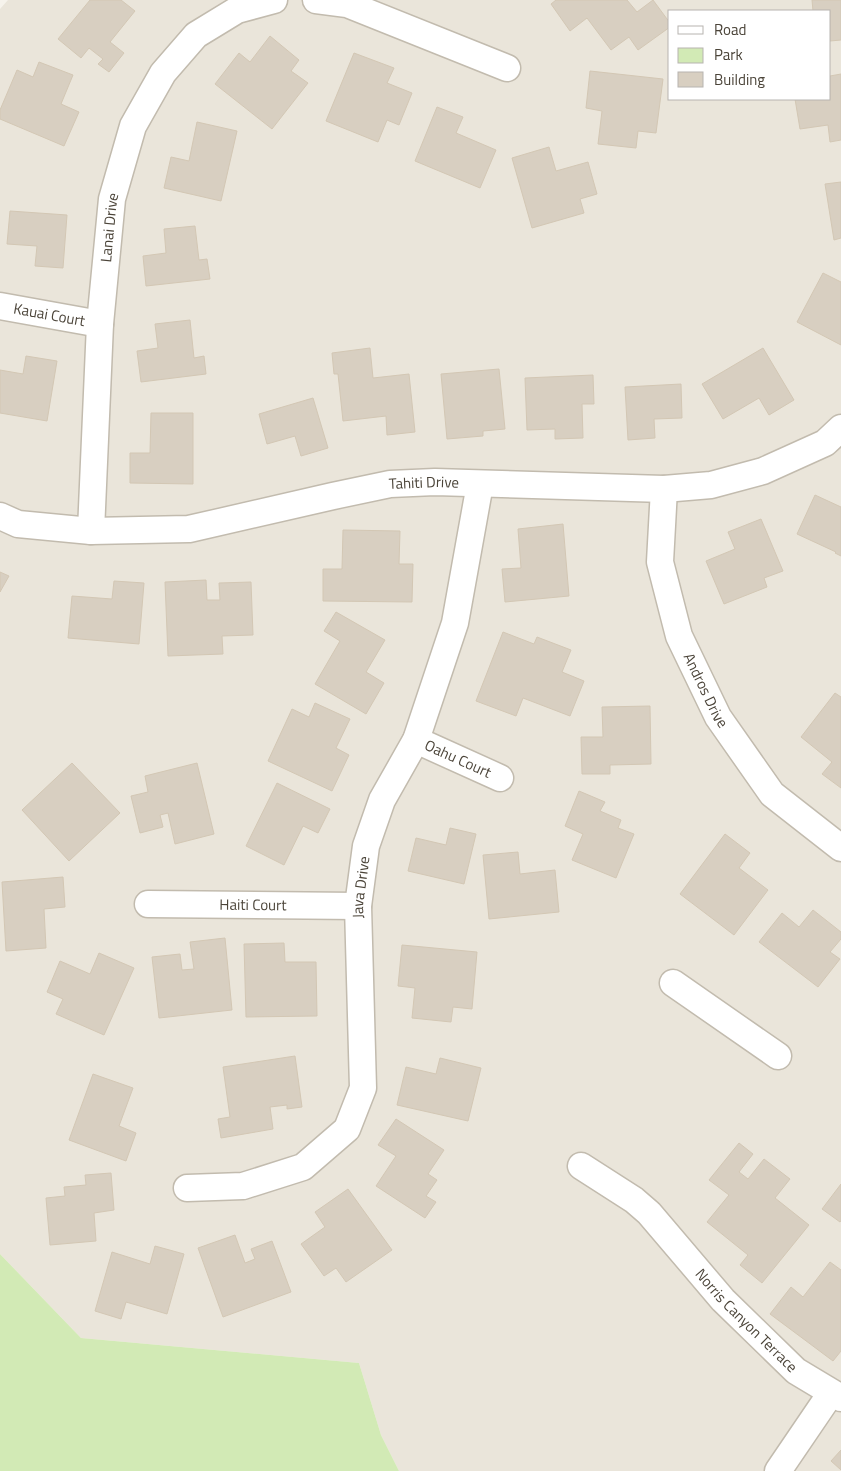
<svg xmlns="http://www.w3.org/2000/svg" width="841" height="1471" viewBox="0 0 841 1471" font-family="'Titillium Web',sans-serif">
<rect width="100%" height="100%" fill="#f6f3ec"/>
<path fill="#eae5da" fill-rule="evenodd" d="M8,0H841V1471H399L381,1435L359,1363L81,1338L0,1254V9ZM670,11H830V99H670Z"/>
<path fill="#d2eab5" d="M0,1254L81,1338L359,1363L381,1435L399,1471H0Z"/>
<path fill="#d8cfc1" stroke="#d3c7b4" d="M90,0H121L135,11L110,42L124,53L109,72L98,64L103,59L89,48L81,58L58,39Z
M556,0H627L637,12L653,0L670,23V27L638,50L629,37L611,50L587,18L570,31L551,4Z
M812,0H841V40L830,41V11H813Z
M270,36L299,60L291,71L308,83L272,129L215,84L239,53L250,62Z
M354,53L394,68L387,83L412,93L399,125L387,120L378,142L326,121Z
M39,62L73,75L61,104L79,112L64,146L0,119V110L17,70L33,77Z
M590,71L663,79L656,133L638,131L636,148L598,144L602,111L586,108Z
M841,74V140L830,142L828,125L800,129L795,99H830V76Z
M437,107L463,117L456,133L496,150L480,188L415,161Z
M197,122L237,131L221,201L164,188L171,157L189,161Z
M549,147L556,171L588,162L597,194L580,199L584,213L532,228L512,158Z
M841,182V238L834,240L825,184Z
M10,211L67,215L63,268L35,266L37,246L7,244Z
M195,226L199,260L207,259L210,279L146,286L143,256L166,253L164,229Z
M823,273L841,282V345L797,322Z
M190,320L194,358L204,356L206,374L141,382L137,351L158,348L155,324Z
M370,348L373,378L409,374L415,432L387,435L386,416L343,421L338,374H334L332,353Z
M763,348L794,400L769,415L759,398L723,419L702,384Z
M26,356L57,361L47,421L0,413V370L23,374Z
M499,369L505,429L483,431V436L447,439L441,374Z
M593,375L594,404H582L583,438L555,439V429L527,430L525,378Z
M681,384L682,418L654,419L655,438L628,440L625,387Z
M313,398L328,448L301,456L295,436L267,444L259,414Z
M151,413H193V484L130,483V453H150Z
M815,495L841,507V556L835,553L836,552L797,534Z
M761,519L783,571L764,578L767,587L724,604L706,561L735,549L728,532Z
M563,524L569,596L505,602L502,569L521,568L518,529Z
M343,530L400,531L399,564H413L412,602L323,601V569H342Z
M0,572L9,576L0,592Z
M206,580L207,600H220L219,583L251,582L253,635L222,636L223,654L168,656L165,582Z
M114,581L144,583L139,644L68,638L72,596L112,599Z
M336,612L385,640L366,672L384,683L366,714L315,684L340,641L324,631Z
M503,632L534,644L537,637L571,650L562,672L584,681L570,716L523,698L516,716L476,701Z
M835,693L841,697V788L822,774L832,762L801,737Z
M315,703L350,719L336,748L349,755L332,791L268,761L292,709L309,717Z
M650,706L651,764L610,765V774H582L581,737H603L602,707Z
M72,763L120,813L69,861L22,810Z
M197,763L214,834L175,844L168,813L160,815L163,827L140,833L131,796L148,792L145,776Z
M277,783L330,809L318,833L303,826L284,865L246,846Z
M579,791L605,802L600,811L621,820L618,828L634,834L616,878L572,860L583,834L565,826Z
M450,828L476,834L464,884L408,871L416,838L446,845Z
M725,834L750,853L739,868L768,890L734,935L680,894Z
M518,852L520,874L555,870L559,912L489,919L483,855Z
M63,877L65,907L44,909L46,948L6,951L2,882Z
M813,910L841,932V939L830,952L840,959L818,987L759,942L782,913L799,927Z
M225,938L232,1010L159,1018L152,957L180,954L182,970L194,969L190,942Z
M284,943L285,962H316L317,1016L246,1017L244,944Z
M402,945L477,952L472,1009L453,1007L451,1022L412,1018L415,988L398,986Z
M99,953L134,968L104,1035L56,1014L63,999L47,992L60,961L90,974Z
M295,1056L302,1107L287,1109V1105L270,1107L273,1129L221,1138L218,1119L230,1117L223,1067Z
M440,1058L481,1068L468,1121L397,1105L406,1067L436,1074Z
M93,1074L133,1088L119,1126L136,1133L126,1161L69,1140Z
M396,1119L444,1150L428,1174L437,1180L426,1196L436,1202L425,1218L376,1186L396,1156L378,1145Z
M739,1143L753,1154L739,1172L748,1179L764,1159L790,1179L775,1198L809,1225L762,1283L740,1265L748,1255L707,1222L729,1195L709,1180Z
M111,1173L114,1210L94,1213L96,1241L50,1245L46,1198L65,1196L64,1187L86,1185L85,1175Z
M841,1184V1221L840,1222L822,1209Z
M348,1189L392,1250L346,1282L336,1268L324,1276L301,1244L325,1227L315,1212Z
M235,1235L245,1263L255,1259L251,1249L272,1241L291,1292L223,1317L198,1248Z
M155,1246L184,1254L167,1314L126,1302L121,1319L95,1311L112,1252L150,1264Z
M830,1262L841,1270V1351L833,1361L770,1314L791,1287L803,1297Z
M841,1450V1470L831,1461Z"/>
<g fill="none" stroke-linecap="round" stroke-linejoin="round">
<g stroke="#c2bbae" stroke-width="29">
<g id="minor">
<path d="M316,0L347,4L507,68"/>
<path id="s1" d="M0,306L100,324"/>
<path id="s2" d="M664,489L660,562L679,636L718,717L772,794L841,848"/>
<path id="s3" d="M0,516L18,524L91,531L189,529L333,496L390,484L435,482L664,489L711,485L763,471L825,443L841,428"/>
<path id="s4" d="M91,531L100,324L112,199L133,126L163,73L196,35L237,10L274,0"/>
<path id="s5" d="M416,740L500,778"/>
<path id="s6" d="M148,904L358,906"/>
<path d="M673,983L778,1056"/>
<path id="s7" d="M581,1166L634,1200L649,1213L723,1300L796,1371L841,1398"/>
<path id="s8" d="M187,1188L243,1186L303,1167L347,1129L363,1088L358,906L366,846L382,800L416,740L455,623L480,484"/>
<path d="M778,1471L831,1393"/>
</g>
</g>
<use href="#minor" stroke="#fff" stroke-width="26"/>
</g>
<g text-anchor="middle" stroke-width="5" stroke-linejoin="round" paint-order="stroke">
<g font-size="15" fill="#4b4439" stroke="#fff">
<text dy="5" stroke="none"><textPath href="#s4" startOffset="304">Lanai Drive</textPath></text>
<text dy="5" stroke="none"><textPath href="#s1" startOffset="50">Kauai Court</textPath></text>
<text dy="5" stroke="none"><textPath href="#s3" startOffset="431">Tahiti Drive</textPath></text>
<text dy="5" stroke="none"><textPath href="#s2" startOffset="210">Andros Drive</textPath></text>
<text dy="5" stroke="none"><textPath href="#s5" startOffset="46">Oahu Court</textPath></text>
<text dy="5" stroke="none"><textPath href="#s8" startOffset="422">Java Drive</textPath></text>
<text dy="5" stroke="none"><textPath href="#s6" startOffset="105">Haiti Court</textPath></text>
<text dy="5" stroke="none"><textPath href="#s7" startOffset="228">Norris Canyon Terrace</textPath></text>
</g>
</g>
<rect x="668" y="10" width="162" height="90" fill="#ffffff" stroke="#b7b4b0"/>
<rect x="678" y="26" width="25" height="8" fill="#ffffff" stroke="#b7b4b0"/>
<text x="714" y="35" font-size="15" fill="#4b4439">Road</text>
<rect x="678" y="48" width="25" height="15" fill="#d2eab5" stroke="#b7b4b0"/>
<text x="714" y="60" font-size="15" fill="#4b4439">Park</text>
<rect x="678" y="72" width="25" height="15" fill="#d8cfc1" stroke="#b7b4b0"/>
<text x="714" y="85" font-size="15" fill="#4b4439">Building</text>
</svg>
